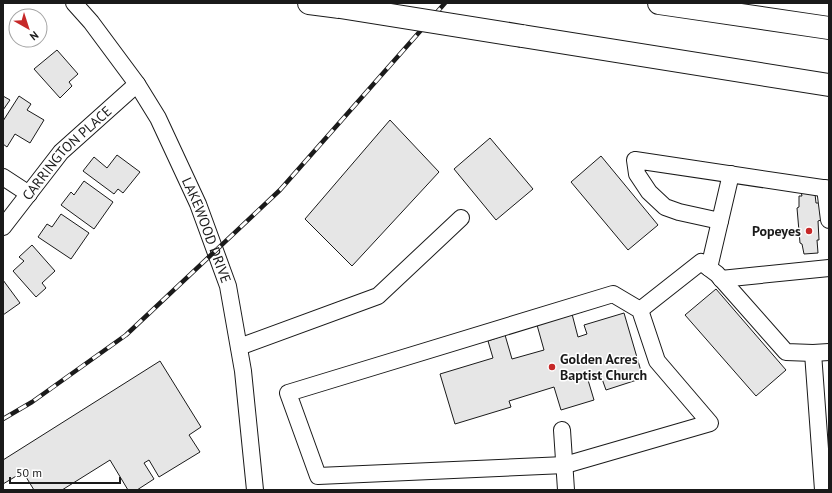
<svg xmlns="http://www.w3.org/2000/svg" width="832" height="493" viewBox="0 0 832 493" font-family="'PT Sans',sans-serif">
<rect width="100%" height="100%" fill="#fff"/>
<path fill="#e6e6e6" stroke="#1a1a1a" d="M57,50L78,74L69,82L72,86L60,98L34,69Z
M3,96L10,100L3,110Z
M19,96L31,104L27,110L44,120L30,143L15,134L7,147L3,144V121Z
M390,120L439,172L352,266L305,219Z
M490,138L533,189L496,220L454,169Z
M117,155L140,172L123,193L118,189L114,194L83,171L94,157L107,168Z
M601,156L658,225L628,250L571,182Z
M84,181L113,202L94,229L61,205L71,192L74,195Z
M801,192L815,194L816,203H819L821,220L818,221L819,240H817L818,253L804,254L802,244L800,243L797,208L799,207V196H802Z
M61,214L89,233L71,259L38,237L47,224L52,227Z
M32,245L55,271L42,283L46,288L36,297L13,271L24,261L19,257Z
M3,280L20,303L3,315Z
M716,289L786,370L756,396L685,315Z
M624,313L643,378L606,390L601,376L588,380L594,400L561,410L554,387L509,401L511,407L455,424L440,374L493,358L488,341L505,335L512,359L544,350L537,325L572,314L578,337L587,334L584,325Z
M160,361L201,427L189,435L200,452L159,477L149,460L144,463L154,479L137,490H128L110,460L62,490H34L23,472L3,484V460Z"/>
<g fill="none" stroke-linecap="round" stroke-linejoin="round">
<g stroke="#1a1a1a" stroke-width="18">
<g id="minor">
<path id="s1" d="M74,3L91,22L137,84L158,118L198,204L228,286L243,371L255,490"/>
<path d="M3,177L29,194"/>
<path d="M825,188L829,220"/>
<path d="M720,221L679,212L665,207L649,192L637,174L635,160L829,189"/>
<path id="s2" d="M3,227L61,152L137,84"/>
<path d="M709,268L731,174"/>
<path d="M721,279L829,268"/>
<path d="M613,294L640,310L657,361L710,423L565,465L318,476L288,393Z"/>
<path d="M640,310L701,262L717,274L786,352L813,353L829,352"/>
<path d="M239,347L378,296L461,218"/>
<path d="M813,353L823,490"/>
<path d="M562,430L566,490"/>
</g>
</g>
<g stroke="#1a1a1a" stroke-width="24">
<path id="highway" d="M309,3L340,7
M659,3L829,28
M522,36L829,85"/>
</g>
<use href="#minor" stroke="#fff" stroke-width="16"/>
<use href="#highway" stroke="#fff" stroke-width="22"/>
<g stroke="#1a1a1a" stroke-width="4.5">
<path id="rail" d="M3,419L32,402L126,335L280,190L445,3"/>
</g>
<use href="#rail" stroke="#fff" stroke-width="3" stroke-dasharray="9" stroke-linecap="butt"/>
<g stroke="#1a1a1a" stroke-width="24" stroke-linecap="butt">
<path id="highway-bridge" d="M340,7L522,36"/>
</g>
<use href="#highway-bridge" stroke="#fff" stroke-width="22"/>
</g>
<g fill="#c62828" stroke="#fff" stroke-width="1.5">
<circle cx="809" cy="231" r="4"/>
<circle cx="552" cy="367" r="4"/>
</g>
<g text-anchor="middle" stroke-width="3" stroke-linejoin="round" paint-order="stroke">
<g font-size="14" fill="#1a1a1a" stroke="#fff">
<text dy="5" stroke="none"><textPath href="#s2" startOffset="98">CARRINGTON PLACE</textPath></text>
<text dy="5" stroke="none"><textPath href="#s1" startOffset="265">LAKEWOOD DRIVE</textPath></text>
</g>
<g font-size="14" font-weight="bold" fill="#1a1a1a" stroke="#fff" text-anchor="end">
<text x="801" y="236">Popeyes</text>
<text x="560" y="364" text-anchor="start">Golden Acres<tspan x="560" dy="16">Baptist Church</tspan></text>
</g>
</g>
<rect width="832" height="493" fill="none" stroke="#1a1a1a" stroke-width="8"/>
<g transform="translate(28 28) rotate(141)"><circle r="19" fill="#ffffff" stroke="#a3a3a3"/>
<path d="M0-3L7 15L0 10L-7 15Z" fill="#c62828"/>
<text y="-6" font-size="11" font-weight="bold" text-anchor="middle" fill="#1a1a1a">N</text>
</g>
<path d="M10 477v6h110v-6" fill="none" stroke="#1a1a1a" stroke-width="2"/>
<text x="16" y="477" font-size="12" fill="#1a1a1a" stroke="#ffffff" stroke-width="3" paint-order="stroke">50 m</text>
</svg>
